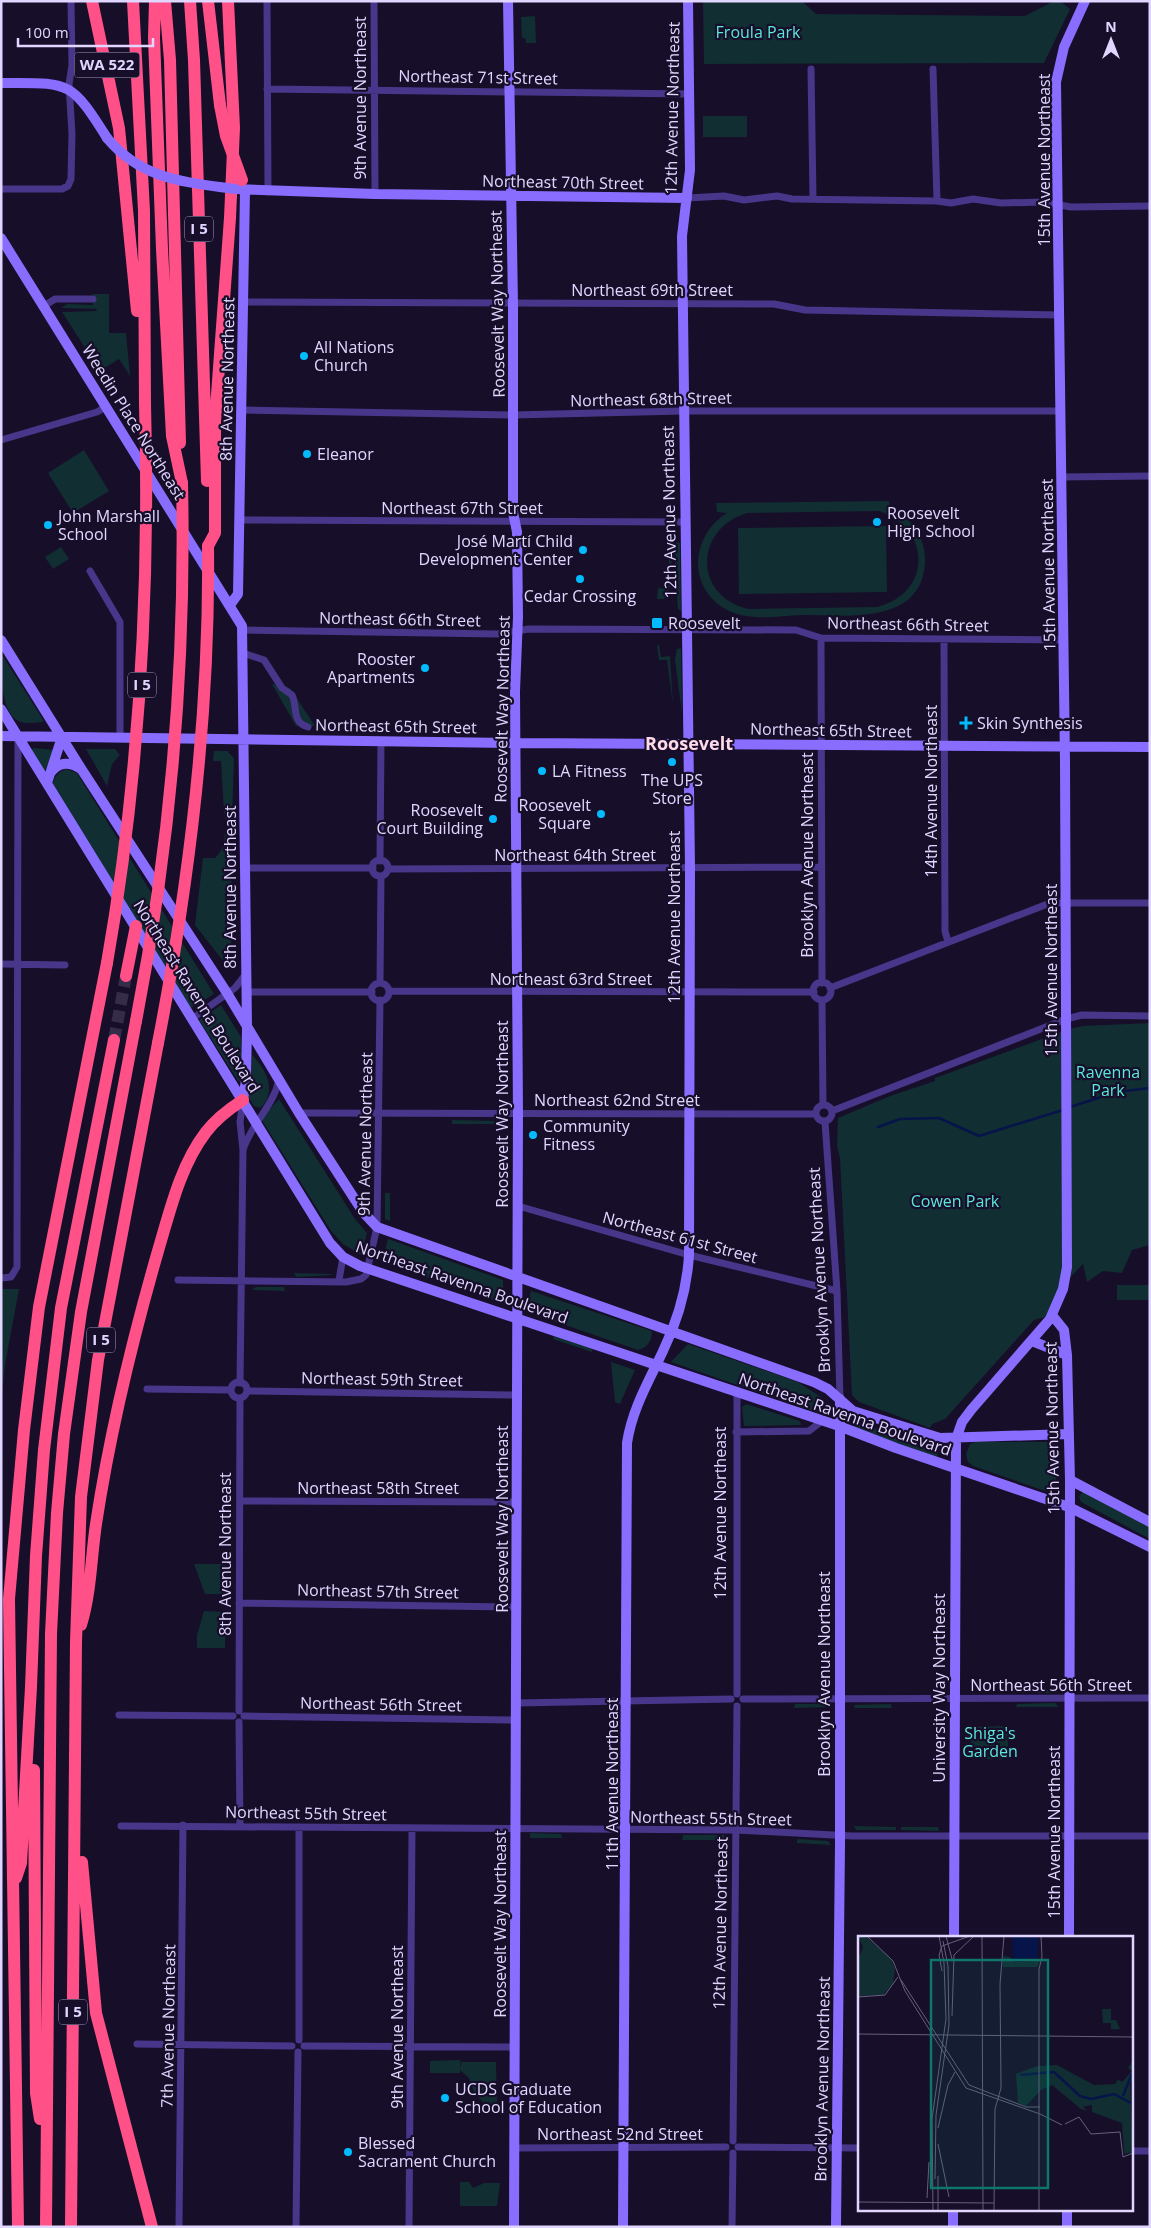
<svg xmlns="http://www.w3.org/2000/svg" width="1151" height="2228" viewBox="0 0 1151 2228" font-family="'Open Sans',sans-serif">
<rect width="100%" height="100%" fill="#170e29"/>
<path fill="#112e33" fill-rule="evenodd" d="M703,1H802L816,14L1025,16L1054,1H1060L1070,9L1044,63L704,64Z
M535,16L536,43H526L525,38H522L521,17Z
M703,116H747V137H703Z
M93,294H109V333H126L130,376L119,359L100,371L62,312L96,311L97,309L61,308L67,304L93,305Z
M84,450L109,491L73,513L48,473Z
M889,501L890,508C911,518 926,537 925,562C922,626 846,615 802,615C782,616 756,620 737,614C688,598 686,539 727,513L717,512L716,503ZM879,511C932,529 932,593 877,607L749,609C693,597 694,529 747,513Z
M886,526L887,592L739,594L738,528Z
M676,542L680,543L681,611L678,609L675,568Z
M670,546H671L672,582L664,599H657L658,588L667,589Z
M61,547L69,559L53,569L45,557Z
M657,645H659L661,657L670,656L673,705L667,660H659Z
M681,648L682,713L675,659L677,649Z
M1,653L44,721C40,723 32,723 26,723C0,722 1,675 1,653Z
M272,684L290,688L315,726H296Z
M34,748L55,750L44,772L31,750Z
M86,749H115L120,755L112,764L107,786Z
M214,751H227L234,758L232,820H226L224,812L221,761H213Z
M66,769L77,773L214,994L191,1008L53,787C52,780 58,771 66,769Z
M232,830L231,971L195,925L203,858H215C224,849 224,843 225,831Z
M221,1005L241,1037L242,1077L239,1082L199,1020Z
M1150,1023V1245L1132,1250L1122,1273L1103,1271L1087,1282L1083,1264L1065,1283L1052,1315L1034,1320L945,1419L932,1424L930,1428L859,1402L852,1395L840,1158L837,1146L838,1118L890,1096L935,1081V1078L1069,1029L1083,1026Z
M252,1055C266,1068 278,1093 260,1108L254,1106L247,1095L252,1083Z
M279,1099L355,1219L367,1233L361,1255L343,1244L331,1231L263,1122V1117Z
M452,1120L497,1121V1124H452Z
M385,1193H390V1221L385,1219Z
M388,1239L503,1280V1303L382,1262Z
M294,1273L330,1274L332,1275L296,1277Z
M1117,1285H1149V1300H1117Z
M256,1287H284L285,1291L252,1290Z
M1,1289H19L5,1365L1,1404Z
M531,1291L652,1331C652,1341 647,1348 638,1350L542,1317L530,1309L528,1302Z
M554,1336L593,1349L592,1352L553,1339Z
M688,1344L798,1382L824,1399V1415L671,1362Z
M611,1362L635,1370L620,1404L615,1402Z
M746,1404L800,1421L801,1425L744,1426L742,1407Z
M854,1421L938,1450L937,1457L852,1427L851,1423Z
M975,1442H1052L1056,1448V1488L1048,1492L973,1466L968,1462L966,1454L970,1444Z
M1083,1492L1150,1526V1539L1081,1502L1079,1496Z
M194,1564H226L227,1594H205Z
M204,1611L226,1612L225,1648H197V1635Z
M1017,1690H1059V1691L1056,1693H1017Z
M1055,1703L1059,1707H1016L1017,1704Z
M795,1704H824L830,1707L794,1708Z
M891,1704L892,1708H855L854,1705Z
M1008,1726V1759H971V1727Z
M854,1826L896,1827V1830H856Z
M901,1827H938L939,1831L901,1830Z
M530,1833L561,1834L562,1838H530Z
M683,1835H724V1840H682Z
M797,1839L828,1841L831,1845L797,1843Z
M460,2060V2073H430V2061Z
M461,2062H496L497,2106L485,2105L474,2092L469,2078L460,2070Z
M460,2182H469L473,2188L484,2183H500L497,2206H460Z"/>
<g fill="none" stroke-linecap="round" stroke-linejoin="round">
<path stroke="#071449" stroke-width="2.5" d="M1070,1107L1117,1092L1150,1088
M878,1127L900,1119L939,1118L979,1136L1063,1110"/>
<path stroke="#352c49" stroke-width="12" stroke-dasharray="12 6" stroke-linecap="butt" d="M114,1040L126,976"/>
<path stroke="#48368a" stroke-width="7" d="M267,1L268,192
M374,1L375,194
M811,69L813,199
M933,69L937,201
M267,89L689,94
M1,189H62L68,186L71,179L72,134L69,84L72,65L71,1
M687,198L724,196L744,200L777,196L792,199L937,201L951,203L973,199L1001,203L1043,202L1071,207L1150,206
M244,302L774,304L805,310L1060,315
M44,306L55,299H93
M242,410L513,415L683,411H1061
M1,440L97,412L107,406
M1062,477L1150,476
M240,520L684,522
M90,571L120,622V736
M243,630L497,634L529,629L796,630L821,638L1064,640
M821,638L822,983
M944,639L945,931L948,942
M243,653L264,660L282,688L292,695C298,707 291,722 308,727
M372 868a8 8 0 1 1 16 0a8 8 0 1 1-16 0Z
M380,861L381,741
M245,868H373
M388,869L821,867
M1,964L65,965
M813 991a9 9 0 1 1 18 0a9 9 0 1 1-18 0Z
M380,983L381,876
M371 992a9 9 0 1 1 18 0a9 9 0 1 1-18 0Z
M830,988L1050,903H1150
M389,991L814,992
M246,992H372
M822,1000L823,1105
M193,1018L235,988L246,974
M816 1113a8 8 0 1 1 16 0a8 8 0 1 1-16 0Z
M832,1111L1066,1019L1082,1015L1150,1016
M299,1113L815,1114
M825,1122L837,1291L840,1399
M243,1150C251,1124 273,1107 279,1080
M518,1206L689,1255L837,1291
M1,1278L11,1277L17,1267L18,740
M178,1280L346,1282L361,1279L366,1275L377,1227L380,1000
M339,1280L343,1257
M231 1390a8 8 0 1 1 16 0a8 8 0 1 1-16 0Z
M240,1383L243,1150L240,1122L243,1100
M147,1389L231,1390
M248,1391L516,1395
M736,1432L809,1431L822,1421
M240,1501L516,1502
M239,1603L517,1607
M737,1694V1393
M743,1699L1150,1698
M516,1703L731,1699
M239,1711L240,1398
M119,1715L233,1716
M244,1716L516,1720
M239,1722L240,1826
M121,1826L736,1830L852,1836H1150
M299,1827V2040
M137,2044L292,2046
M304,2046L516,2047
M733,2141L737,1706
M738,2147L860,2148
M514,2148L726,2147
M1132,2151H1150
M179,2227L183,1825
M296,2227L298,2052
M409,2227L412,1828
M732,2227L733,2153"/>
<path stroke="#896dff" stroke-width="10" d="M508,1L513,305V512L517,532L518,617L515,691L518,1114L514,2227
M1,83C69,83 70,79 107,138
M235,189L375,194L687,198
M1,238L242,626L247,1028L246,1080L243,1100
M230,605L238,594L245,190
M1,640L82,770L227,993L299,1113L363,1212L377,1227L814,1382L828,1389L853,1411L940,1438L1069,1434
M1,709L330,1243L343,1257L360,1266L839,1426L896,1448L1069,1507L1150,1547
M1,736L515,743L1150,747
M51,772C60,761 70,762 81,769
M47,783L62,737
M1052,1315L1064,1330L1067,1355L1070,1480L1069,1937
M1032,1341L1067,1355
M1070,1480L1150,1522
M954,1937L956,1439L962,1422L971,1410L1050,1319L1063,1289L1067,1267L1065,761L1056,82L1064,47L1085,1
M623,2227L627,1443C632,1409 649,1381 663,1351C678,1320 687,1289 689,1255L690,868L682,236L690,170L688,1
M836,2227L840,1844V1399
M953,2227V2209
M1067,2227V2209"/>
<path stroke="#ff5187" stroke-width="12" d="M92,1L119,128L137,311
M133,1L144,211L145,404
M155,1L154,38L162,249L172,436L182,483
M165,1L170,60L180,443
M190,1L194,60L207,481
M208,1L220,105
M208,546L215,533V422L230,218L234,128L228,1
M126,976L136,926
M81,1625C91,1592 91,1558 96,1524C110,1432 132,1341 158,1251C170,1211 180,1166 206,1132C216,1119 229,1109 243,1100
M34,1770L36,2093L40,2119
M82,1862L96,2013L152,2227
M16,1878L21,1863L31,1687L36,1556L44,1450L61,1308L114,1040
M18,2227L9,1599L24,1430L39,1307L107,963
M46,2227L51,1634L57,1513L64,1434L81,1312L136,1021
M71,2227L76,1642L81,1497L98,1360L158,1043"/>
<path stroke="#896dff" stroke-width="10" d="M107,138C142,180 185,182 235,189"/>
<path stroke="#ff5187" stroke-width="12" d="M220,105L226,136L242,180
M107,963C140,776 150,594 145,404
M136,1021C171,843 186,665 182,483
M158,1043C190,879 210,713 208,546"/>
</g>
<g fill="#02bbff" stroke="#170e29" stroke-width="2">
<circle cx="304" cy="356" r="5"/>
<circle cx="307" cy="454" r="5"/>
<circle cx="877" cy="522" r="5"/>
<circle cx="48" cy="525" r="5"/>
<circle cx="583" cy="550" r="5"/>
<circle cx="580" cy="579" r="5"/>
<rect x="651" y="617" width="12" height="12" rx="2.5"/>
<circle cx="425" cy="668" r="5"/>
<path d="M963.5 715.5h5v5h5v5h-5v5h-5v-5h-5v-5h5z"/>
<circle cx="672" cy="762" r="5"/>
<circle cx="542" cy="771" r="5"/>
<circle cx="601" cy="814" r="5"/>
<circle cx="493" cy="819" r="5"/>
<circle cx="533" cy="1135" r="5"/>
<circle cx="445" cy="2098" r="5"/>
<circle cx="348" cy="2152" r="5"/>
</g>
<g text-anchor="middle" stroke-width="4.5" stroke-linejoin="round" paint-order="stroke">
<g fill="#170e29" stroke="#a49abf" stroke-width="1">
<rect x="74.5" y="52.5" width="65" height="25" rx="4"/>
<rect x="185" y="216.5" width="28" height="25" rx="4"/>
<rect x="128" y="672.5" width="28" height="25" rx="4"/>
<rect x="87" y="1327.5" width="28" height="25" rx="4"/>
<rect x="59" y="1999.5" width="28" height="25" rx="4"/>
</g>
<g font-size="15" font-weight="bold" fill="#e1d6ff">
<text x="107" y="70">WA 522</text>
<text x="199" y="234">I 5</text>
<text x="142" y="690">I 5</text>
<text x="101" y="1345">I 5</text>
<text x="73" y="2017">I 5</text>
</g>
<g font-size="16" fill="#5ae7dc" stroke="#170e29">
<text x="758" y="38">Froula Park</text>
<text x="1108" y="1078">Ravenna<tspan x="1108" dy="18">Park</tspan></text>
<text x="955" y="1207">Cowen Park</text>
<text x="990" y="1739">Shiga's<tspan x="990" dy="18">Garden</tspan></text>
</g>
<g font-size="16" fill="#e1d6ff" stroke="#170e29">
<text transform="translate(478 77) rotate(1)" y="6">Northeast 71st Street</text>
<text transform="translate(360 98) rotate(-90)" y="6">9th Avenue Northeast</text>
<text transform="translate(672 108) rotate(-89)" y="6">12th Avenue Northeast</text>
<text transform="translate(1044 160) rotate(-90)" y="6">15th Avenue Northeast</text>
<text transform="translate(563 182) rotate(1)" y="6">Northeast 70th Street</text>
<text x="652" y="296">Northeast 69th Street</text>
<text transform="translate(497 304) rotate(-91)" y="6">Roosevelt Way Northeast</text>
<text transform="translate(227 379) rotate(-89)" y="6">8th Avenue Northeast</text>
<text transform="translate(651 399) rotate(-1)" y="6">Northeast 68th Street</text>
<text transform="translate(134 422) rotate(58)" y="6">Weedin Place Northeast</text>
<text x="462" y="514">Northeast 67th Street</text>
<text transform="translate(669 512) rotate(-91)" y="6">12th Avenue Northeast</text>
<text transform="translate(1048 565) rotate(-91)" y="6">15th Avenue Northeast</text>
<text transform="translate(400 619) rotate(1)" y="6">Northeast 66th Street</text>
<text transform="translate(908 624) rotate(1)" y="6">Northeast 66th Street</text>
<text transform="translate(502 709) rotate(-89)" y="6">Roosevelt Way Northeast</text>
<text transform="translate(396 726) rotate(1)" y="6">Northeast 65th Street</text>
<text transform="translate(831 730) rotate(1)" y="6">Northeast 65th Street</text>
<text transform="translate(931 791) rotate(-90)" y="6">14th Avenue Northeast</text>
<text x="575" y="861">Northeast 64th Street</text>
<text transform="translate(807 855) rotate(-90)" y="6">Brooklyn Avenue Northeast</text>
<text transform="translate(230 887) rotate(-90)" y="6">8th Avenue Northeast</text>
<text transform="translate(674 917) rotate(-90)" y="6">12th Avenue Northeast</text>
<text transform="translate(1051 970) rotate(-90)" y="6">15th Avenue Northeast</text>
<text x="571" y="985">Northeast 63rd Street</text>
<text transform="translate(197 996) rotate(58)" y="6">Northeast Ravenna Boulevard</text>
<text x="617" y="1106">Northeast 62nd Street</text>
<text transform="translate(502 1114) rotate(-90)" y="6">Roosevelt Way Northeast</text>
<text transform="translate(365 1134) rotate(-89)" y="6">9th Avenue Northeast</text>
<text transform="translate(680 1237) rotate(15)" y="6">Northeast 61st Street</text>
<text transform="translate(819 1270) rotate(-93)" y="6">Brooklyn Avenue Northeast</text>
<text transform="translate(462 1282) rotate(19)" y="6">Northeast Ravenna Boulevard</text>
<text transform="translate(382 1379) rotate(1)" y="6">Northeast 59th Street</text>
<text transform="translate(845 1414) rotate(19)" y="6">Northeast Ravenna Boulevard</text>
<text transform="translate(1052 1428) rotate(-91)" y="6">15th Avenue Northeast</text>
<text x="378" y="1494">Northeast 58th Street</text>
<text transform="translate(720 1513) rotate(-90)" y="6">12th Avenue Northeast</text>
<text transform="translate(502 1519) rotate(-90)" y="6">Roosevelt Way Northeast</text>
<text transform="translate(225 1554) rotate(-90)" y="6">8th Avenue Northeast</text>
<text transform="translate(378 1591) rotate(1)" y="6">Northeast 57th Street</text>
<text transform="translate(824 1674) rotate(-90)" y="6">Brooklyn Avenue Northeast</text>
<text x="1051" y="1691">Northeast 56th Street</text>
<text transform="translate(939 1688) rotate(-90)" y="6">University Way Northeast</text>
<text transform="translate(381 1704) rotate(1)" y="6">Northeast 56th Street</text>
<text transform="translate(612 1784) rotate(-90)" y="6">11th Avenue Northeast</text>
<text transform="translate(306 1813) rotate(1)" y="6">Northeast 55th Street</text>
<text transform="translate(711 1818) rotate(1)" y="6">Northeast 55th Street</text>
<text transform="translate(1054 1832) rotate(-90)" y="6">15th Avenue Northeast</text>
<text transform="translate(720 1923) rotate(-89)" y="6">12th Avenue Northeast</text>
<text transform="translate(500 1924) rotate(-90)" y="6">Roosevelt Way Northeast</text>
<text transform="translate(168 2026) rotate(-89)" y="6">7th Avenue Northeast</text>
<text transform="translate(397 2027) rotate(-90)" y="6">9th Avenue Northeast</text>
<text transform="translate(822 2079) rotate(-89)" y="6">Brooklyn Avenue Northeast</text>
<text x="620" y="2140">Northeast 52nd Street</text>
</g>
<g font-size="16" fill="#e1d6ff" stroke="#170e29" text-anchor="start">
<text x="314" y="353">All Nations<tspan x="314" dy="18">Church</tspan></text>
<text x="317" y="460">Eleanor</text>
<text x="887" y="519">Roosevelt<tspan x="887" dy="18">High School</tspan></text>
<text x="58" y="522">John Marshall<tspan x="58" dy="18">School</tspan></text>
<text x="573" y="547" text-anchor="end">José Martí Child<tspan x="573" dy="18">Development Center</tspan></text>
<text x="580" y="602" text-anchor="middle">Cedar Crossing</text>
<text x="668" y="629">Roosevelt</text>
<text x="415" y="665" text-anchor="end">Rooster<tspan x="415" dy="18">Apartments</tspan></text>
<text x="977" y="729">Skin Synthesis</text>
<text x="552" y="777">LA Fitness</text>
<text x="672" y="786" text-anchor="middle">The UPS<tspan x="672" dy="18">Store</tspan></text>
<text x="591" y="811" text-anchor="end">Roosevelt<tspan x="591" dy="18">Square</tspan></text>
<text x="483" y="816" text-anchor="end">Roosevelt<tspan x="483" dy="18">Court Building</tspan></text>
<text x="543" y="1132">Community<tspan x="543" dy="18">Fitness</tspan></text>
<text x="455" y="2095">UCDS Graduate<tspan x="455" dy="18">School of Education</tspan></text>
<text x="358" y="2149">Blessed<tspan x="358" dy="18">Sacrament Church</tspan></text>
</g>
<g font-size="18" font-weight="bold" fill="#ffd8ea" stroke="#170e29">
<text x="689" y="750">Roosevelt</text>
</g>
</g>
<g transform="translate(858 1936)">
<rect width="275" height="275" fill="#170e29"/>
<path d="M0,0L10,2L33,23L37,33L35,48L25,59L0,60V24L5,11ZM145,20L152,21L156,26L182,25L179,31H145ZM244,73H253V84H258L262,93H253V87H245ZM275,124V139L272,148L275,216L267,218L266,216L264,187L234,176V169L225,171L229,175L223,173L194,149L183,154L168,170L160,167L158,138L179,130L199,129L236,149L257,148L260,143L264,146L274,135L270,132Z" fill="#112e33"/>
<path d="M154,0H180V22L155,23Z" fill="#071449"/>
<path fill="none" stroke="#071449" stroke-width="2.5" d="M162,139L196,136L222,160L233,163L256,158L275,168M265,160L275,135"/>
<path fill="none" stroke="#685e7f" stroke-width="1" d="M9,0L35,25L47,55L108,152L182,178L204,189M88,0L94,23M124,0L125,275M84,35L81,19L84,10L112,0M43,44L111,149L168,171H182M0,61L27,59L40,41M94,80L96,19L116,0M0,98L275,101M207,188L221,181L233,198L262,196L265,221L275,217M80,192L90,149L97,136M80,208L91,261M77,243L78,179L91,89L90,30L85,5M69,262L71,226M0,266L136,267M75,275L74,183L88,83L86,27L81,0M80,275V240M136,275L137,173L143,152L142,48L146,0M181,275V33L184,21L183,0"/>
<path fill="#0f766e" fill-opacity="0.15" stroke="#0f766e" stroke-width="2.5" d="M73,24H190V252H73Z"/>
<rect width="275" height="275" fill="none" stroke="#e1d6ff" stroke-width="2.5"/>
</g>
<rect width="1151" height="2228" fill="none" stroke="#e1d6ff" stroke-width="5"/>
<g transform="translate(1111 40)" stroke="#170e29" stroke-width="4" paint-order="stroke">
<path d="M0-4L9 19L0 12L-9 19Z" fill="#e1d6ff"/>
<text y="-8" font-size="14" font-weight="bold" text-anchor="middle" fill="#e1d6ff">N</text>
</g>
<path d="M18 38v8h135v-8" fill="none" stroke="#e1d6ff" stroke-width="2.5"/>
<text x="25" y="38" font-size="15" fill="#e1d6ff" stroke="#170e29" stroke-width="4" paint-order="stroke">100 m</text>
</svg>
